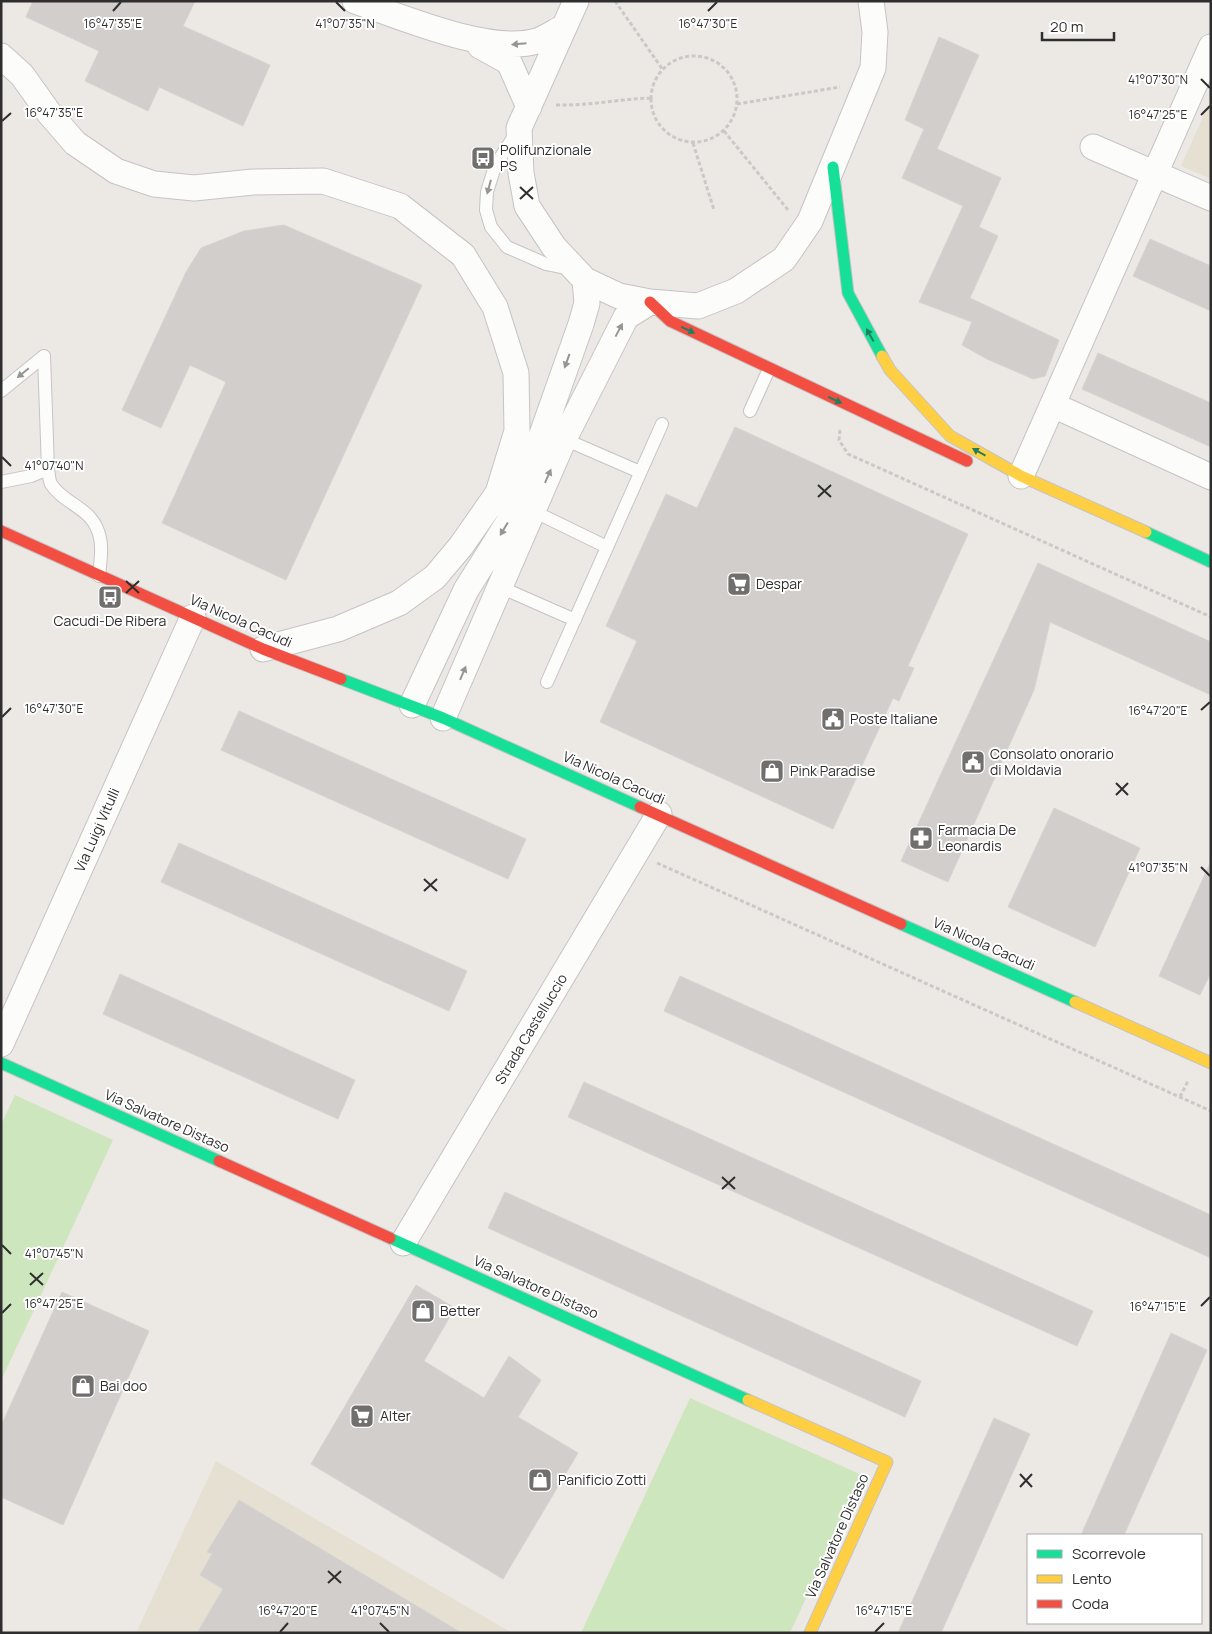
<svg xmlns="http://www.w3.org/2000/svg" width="1212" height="1634" viewBox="0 0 1212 1634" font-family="Manrope,sans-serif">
<rect width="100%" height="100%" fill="#ece8e4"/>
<path fill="#e6e0d3" d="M1211,99V179L1181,166Z
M216,1461L512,1633H136Z"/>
<path fill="#cee6be" d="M15,1095L113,1140L1,1381V1125Z
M690,1398L862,1475L790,1633H581Z"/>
<path fill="#d1cecb" stroke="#d7d4d0" d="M33,1H195L183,26L270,65L243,126L159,87L148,111L85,81L99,51L26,17Z
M939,37L979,55L937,149L1001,178L979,227L998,236L970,298L1059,340L1045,376L1033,379L987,359L962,345L972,322L919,302L963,206L902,178L924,129L905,120Z
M284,225L422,285L286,580L162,523L226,382L190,365L161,428L122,410L186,272L201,248L244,231Z
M1150,239L1211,266V311L1133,276Z
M1098,353L1211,403V447L1082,389Z
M735,427L968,534L908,666L914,668L899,701L893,698L833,829L600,722L637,641L606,626L666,494L697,508Z
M1038,563L1211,642V695L1050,622L1034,690L948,882L901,861Z
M239,711L526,839L508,879L221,750Z
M1054,808L1140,848L1095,947L1008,907Z
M179,843L467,971L449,1011L161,882Z
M1211,861V972L1200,995L1159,976Z
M120,974L355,1080L338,1119L103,1014Z
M680,976L1211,1215V1258L664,1011Z
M584,1082L1093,1311L1077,1346L568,1117Z
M505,1192L921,1381L905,1417L488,1228Z
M416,1285L455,1308L424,1361L484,1398L509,1356L541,1380L518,1417L578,1453L503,1579L311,1464Z
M62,1292L149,1331L63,1525L1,1497V1426Z
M1171,1333L1207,1350L1124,1535H1081Z
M994,1418L1030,1434L941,1633H898Z
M239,1500L462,1633H197L223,1589L200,1575L212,1554L207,1552Z"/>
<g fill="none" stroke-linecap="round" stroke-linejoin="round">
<g stroke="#c5c4c5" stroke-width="14">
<path id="lane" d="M516,133L495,166L487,192L486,210L491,227L507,247L546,264L570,269
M44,356L48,469C49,474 49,480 51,484C65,506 94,507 100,538C103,551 100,563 99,576
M1,391L44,356
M750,411L769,369
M564,439L640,472
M1,482L31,476L48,469
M533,511L607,547
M500,587L575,620
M547,682L662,424"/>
</g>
<g stroke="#c5c4c5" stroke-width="27">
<path id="street" d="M355,1C402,17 490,55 537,41C546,38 556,31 564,27
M576,1L519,128L521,173L527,206L554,247L585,280L619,296L650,302L698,306L736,291L784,259L810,221L873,68L875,32L871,1
M480,46L509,62L529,107
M1,56L22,75L49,113L75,143L116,171L154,184L194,188L253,182L323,181L400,206L463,255L495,307L516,373L517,431L498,493L461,546L435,577L399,603L338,629L263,649
M1093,147L1211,198
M1053,405L1211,477
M1021,476L1211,47
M412,705L466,590L508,523L523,488L581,324L587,303L585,280
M443,718L564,439L626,317L650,302
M1,1044L193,617
M403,1243L659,814"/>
</g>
<g stroke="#c5c4c5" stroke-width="13">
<path id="fast" d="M833,167L848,293L882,356
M1146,532L1211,562
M341,679L443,718L640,807
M901,924L1075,1002
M1,1063L219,1161
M390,1238L748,1400"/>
</g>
<g stroke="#c5c4c5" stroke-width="13">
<path id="slow" d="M882,356L890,370L950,436L1021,476L1146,532
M1075,1002L1211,1063
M748,1400L887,1462L810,1633"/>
</g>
<g stroke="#c5c4c5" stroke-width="13">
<path id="jam" d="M650,302L670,321L967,461
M1,531L263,649L341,679
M640,807L901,924
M219,1161L390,1238"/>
</g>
<path stroke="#c9c9c8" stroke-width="3" stroke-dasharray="4 2.5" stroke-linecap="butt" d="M615,1L663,70
M651 99a43 43 0 1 1 86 0a43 43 0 1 1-86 0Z
M737,104L840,87
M556,105C588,106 619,99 651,98
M724,131L788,210
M693,143L714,210
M840,430L839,440L848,454L1211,617
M657,863L1211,1111
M1180,1097L1188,1081"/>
<use href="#lane" stroke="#fcfcfb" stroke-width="12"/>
<use href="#street" stroke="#fcfcfb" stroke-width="25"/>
<use href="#fast" stroke="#16e098" stroke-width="11"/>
<use href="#slow" stroke="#ffcf43" stroke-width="11"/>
<use href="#jam" stroke="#f24e42" stroke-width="11"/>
</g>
<defs><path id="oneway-solid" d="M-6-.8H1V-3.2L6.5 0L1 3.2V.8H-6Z" transform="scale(1.25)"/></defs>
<g fill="#959594">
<use href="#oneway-solid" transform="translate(519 44) rotate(175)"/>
<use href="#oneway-solid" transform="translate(489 187) rotate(105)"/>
<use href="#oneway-solid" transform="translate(619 330) rotate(-62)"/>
<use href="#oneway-solid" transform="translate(567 361) rotate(110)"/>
<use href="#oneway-solid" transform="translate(23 373) rotate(141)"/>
<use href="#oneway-solid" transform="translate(548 476) rotate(-66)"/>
<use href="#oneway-solid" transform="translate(504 529) rotate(121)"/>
<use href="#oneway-solid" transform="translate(463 673) rotate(-67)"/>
</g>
<g fill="#237e5e">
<use href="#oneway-solid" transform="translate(688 330) rotate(25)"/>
<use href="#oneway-solid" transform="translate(870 335) rotate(-119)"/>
<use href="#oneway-solid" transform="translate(835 400) rotate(25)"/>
<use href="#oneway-solid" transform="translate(979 452) rotate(-151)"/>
</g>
<path fill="none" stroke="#2e2e2e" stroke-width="2" d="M336,2L345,11M113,11L121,2M708,11L717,2M1201,79L1210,88M1201,115L1210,106M2,121L11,113M520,187L533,199M520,199L533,187M2,457L11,466M818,485L831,497M818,497L831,485M126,581L139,593M126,593L139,581M1201,710L1210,702M2,717L11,708M1116,783L1128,795M1116,795L1128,783M1201,867L1210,876M424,879L437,891M424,891L437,879M722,1177L735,1189M722,1189L735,1177M2,1245L11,1254M30,1273L43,1285M30,1285L43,1273M1201,1306L1210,1297M2,1313L11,1304M1020,1474L1032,1487M1020,1487L1032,1474M328,1571L341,1583M328,1583L341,1571M380,1623L389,1632M280,1632L288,1623M875,1632L884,1623"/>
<defs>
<g id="bus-square" transform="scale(1.25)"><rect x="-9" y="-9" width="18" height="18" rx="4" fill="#706f6e" stroke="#fff"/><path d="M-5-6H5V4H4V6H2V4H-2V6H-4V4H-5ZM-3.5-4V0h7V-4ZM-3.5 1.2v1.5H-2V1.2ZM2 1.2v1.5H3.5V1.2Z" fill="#fff"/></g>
<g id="supermarket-square" transform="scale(1.25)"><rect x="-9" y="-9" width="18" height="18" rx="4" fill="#706f6e" stroke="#fff"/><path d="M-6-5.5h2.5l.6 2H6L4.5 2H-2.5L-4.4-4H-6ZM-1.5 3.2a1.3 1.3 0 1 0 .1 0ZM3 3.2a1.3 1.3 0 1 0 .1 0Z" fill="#fff"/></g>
<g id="civic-square" transform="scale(1.25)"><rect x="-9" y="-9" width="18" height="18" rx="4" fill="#706f6e" stroke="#fff"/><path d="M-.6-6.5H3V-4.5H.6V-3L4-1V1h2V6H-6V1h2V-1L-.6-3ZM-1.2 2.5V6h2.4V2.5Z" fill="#fff"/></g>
<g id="shop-square" transform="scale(1.25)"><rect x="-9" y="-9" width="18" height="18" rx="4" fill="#706f6e" stroke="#fff"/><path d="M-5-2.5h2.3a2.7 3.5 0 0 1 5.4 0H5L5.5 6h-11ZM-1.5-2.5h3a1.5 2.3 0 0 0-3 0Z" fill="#fff"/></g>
<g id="pharmacy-square" transform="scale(1.25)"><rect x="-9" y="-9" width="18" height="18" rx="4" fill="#706f6e" stroke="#fff"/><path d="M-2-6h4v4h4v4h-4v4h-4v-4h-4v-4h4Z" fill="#fff"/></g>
</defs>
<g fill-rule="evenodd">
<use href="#bus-square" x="483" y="158"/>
<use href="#supermarket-square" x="739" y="584"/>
<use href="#bus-square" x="110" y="597"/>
<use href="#civic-square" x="833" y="719"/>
<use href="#civic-square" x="973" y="762"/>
<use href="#shop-square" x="772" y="771"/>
<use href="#pharmacy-square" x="921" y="838"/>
<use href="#shop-square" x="423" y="1311"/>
<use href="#shop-square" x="83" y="1386"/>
<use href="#supermarket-square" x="362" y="1416"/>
<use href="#shop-square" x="540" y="1480"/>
</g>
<g text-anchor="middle" stroke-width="4" stroke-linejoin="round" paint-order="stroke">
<g font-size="14" fill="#2e2e2e" stroke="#fff" text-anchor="start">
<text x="500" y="155">Polifunzionale<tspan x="500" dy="16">PS</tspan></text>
<text x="756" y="589">Despar</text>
<text x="110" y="626" text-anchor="middle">Cacudi-De Ribera</text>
<text x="850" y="724">Poste Italiane</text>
<text x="990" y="759">Consolato onorario<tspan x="990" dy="16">di Moldavia</tspan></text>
<text x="790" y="776">Pink Paradise</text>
<text x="938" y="835">Farmacia De<tspan x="938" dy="16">Leonardis</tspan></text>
<text x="440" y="1316">Better</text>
<text x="100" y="1391">Bai doo</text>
<text x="380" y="1421">Alter</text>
<text x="558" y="1485">Panificio Zotti</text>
</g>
<g font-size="14" fill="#2e2e2e" stroke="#fff">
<text transform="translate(241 621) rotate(24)" y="5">Via Nicola Cacudi</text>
<text transform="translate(614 778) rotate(24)" y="5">Via Nicola Cacudi</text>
<text transform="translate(97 830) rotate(-66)" y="5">Via Luigi Vitulli</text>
<text transform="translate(984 944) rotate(24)" y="5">Via Nicola Cacudi</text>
<text transform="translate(531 1029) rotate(-59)" y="5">Strada Castelluccio</text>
<text transform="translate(167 1121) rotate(24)" y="5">Via Salvatore Distaso</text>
<text transform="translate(536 1287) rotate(24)" y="5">Via Salvatore Distaso</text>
<text transform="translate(837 1536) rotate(-66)" y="5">Via Salvatore Distaso</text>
</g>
</g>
<g font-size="12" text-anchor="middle" fill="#2e2e2e" stroke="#fff" stroke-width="4" stroke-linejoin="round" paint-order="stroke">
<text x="113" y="28">16°47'35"E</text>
<text x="345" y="28">41°07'35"N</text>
<text x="708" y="28">16°47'30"E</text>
<text x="1158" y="84">41°07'30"N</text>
<text x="54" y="117">16°47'35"E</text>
<text x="1158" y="119">16°47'25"E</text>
<text x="54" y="470">41°07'40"N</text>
<text x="54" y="713">16°47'30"E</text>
<text x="1158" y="715">16°47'20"E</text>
<text x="1158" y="872">41°07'35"N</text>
<text x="54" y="1258">41°07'45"N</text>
<text x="54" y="1308">16°47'25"E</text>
<text x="1158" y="1311">16°47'15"E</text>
<text x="288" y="1615">16°47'20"E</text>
<text x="380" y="1615">41°07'45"N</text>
<text x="884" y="1615">16°47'15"E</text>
</g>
<rect width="1212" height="1634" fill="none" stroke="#2e2e2e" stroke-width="5"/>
<rect x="1027" y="1534" width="175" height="90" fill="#ffffff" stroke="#ababab"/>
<rect x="1037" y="1550" width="25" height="8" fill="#16e098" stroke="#ababab"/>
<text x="1072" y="1559" font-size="15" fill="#2e2e2e">Scorrevole</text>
<rect x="1037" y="1575" width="25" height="8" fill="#ffcf43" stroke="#ababab"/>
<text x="1072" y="1584" font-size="15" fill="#2e2e2e">Lento</text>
<rect x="1037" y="1600" width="25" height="8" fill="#f24e42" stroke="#ababab"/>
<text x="1072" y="1609" font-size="15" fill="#2e2e2e">Coda</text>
<path d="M1042 32v8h72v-8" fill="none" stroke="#2e2e2e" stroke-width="2.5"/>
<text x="1050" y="32" font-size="15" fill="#2e2e2e" stroke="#ffffff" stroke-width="4" paint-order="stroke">20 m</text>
</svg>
